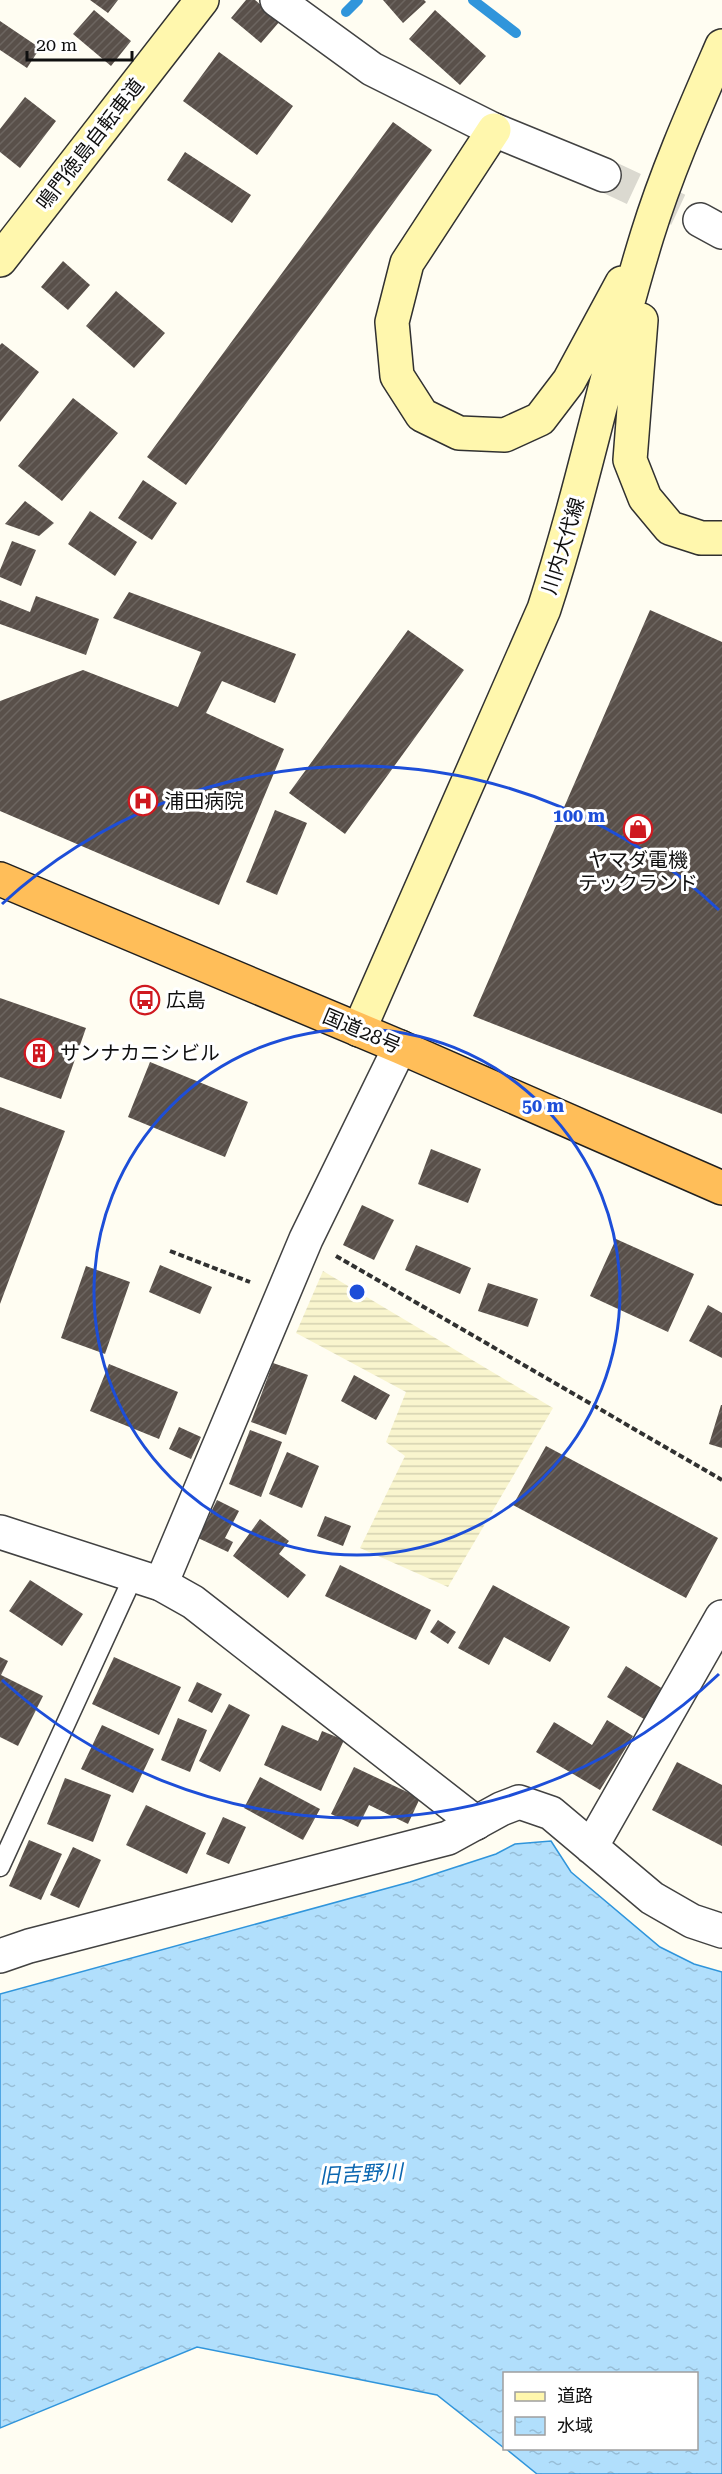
<svg xmlns="http://www.w3.org/2000/svg" width="722" height="2474" viewBox="0 0 722 2474" font-family="'Roboto Serif','Noto Sans JP',serif">
<defs>
<pattern id="farmland-rules" width="6" height="5" patternUnits="userSpaceOnUse" patternTransform="scale(1.5)"><rect width="6" height="5" fill="#f9f5ce"/><path d="M0 2.5h6" fill="none" stroke="#d4d1b0"/></pattern>
<pattern id="water-ripples" width="26" height="14" patternUnits="userSpaceOnUse" patternTransform="scale(1.5)"><rect width="26" height="14" fill="#b1dffc"/><path d="M2 4q2-2 4 0t4 0M15 11q2-2 4 0t4 0" fill="none" stroke="#97bed7"/></pattern>
<pattern id="building-hatch" width="6" height="6" patternUnits="userSpaceOnUse" patternTransform="scale(1.5)"><rect width="6" height="6" fill="#59504a"/><path d="M-1 1l2-2M0 6l6-6M5 7l2-2" fill="none" stroke="#6c6560"/></pattern>
</defs>
<rect width="100%" height="100%" fill="#fffdf2"/>
<path fill="url(#farmland-rules)" d="M323,1271L553,1408L448,1587L360,1548L405,1456L386,1442L406,1392L296,1333Z"/>
<path fill="url(#water-ripples)" stroke="#3095db" stroke-width="1.5" d="M551,1841L571,1872L660,1947L694,1964L722,1972V2474H537L505,2448H696V2374H504V2448L437,2395L197,2347L0,2428V1994L410,1882L496,1854L515,1844Z"/>
<g fill="none" stroke-linecap="round" stroke-linejoin="round">
<path stroke="#3095db" stroke-width="10" d="M473,0L516,33
M346,12L358,0"/>
</g>
<path fill="url(#building-hatch)" d="M90,0H118L108,13Z
M246,0H255L280,21L261,43L231,18Z
M383,0H424L426,2L403,23Z
M94,10L131,41L111,66L73,34Z
M435,10L486,56L460,85L409,39Z
M0,21L40,48L27,68L0,50Z
M219,52L293,106L257,155L183,101Z
M25,97L56,121L20,168L0,152V129Z
M393,122L432,150L186,485L147,457Z
M185,152L251,195L232,223L167,180Z
M63,261L90,285L68,310L41,287Z
M116,291L165,333L134,368L86,326Z
M2,343L39,372L0,422V345Z
M73,398L118,433L62,501L18,466Z
M143,480L177,503L152,540L118,518Z
M25,501L54,523L39,536L5,524Z
M90,511L137,542L115,576L68,544Z
M12,541L36,550L21,586L0,577V570Z
M129,592L296,654L275,703L222,681L206,713L284,749L219,905L0,811V701L83,670L178,707L201,652L113,618Z
M36,596L99,619L86,655L0,624V600L30,612Z
M650,610L722,642V1114L473,1016Z
M408,630L464,670L345,834L289,793Z
M275,810L307,823L277,895L246,882Z
M0,998L86,1028L61,1099L0,1077Z
M150,1062L248,1102L225,1157L128,1117Z
M0,1107L65,1131L0,1304Z
M431,1149L481,1169L468,1203L418,1184Z
M362,1205L394,1220L374,1260L343,1245Z
M616,1239L694,1274L668,1332L590,1296Z
M416,1245L471,1268L460,1294L405,1270Z
M160,1265L212,1287L200,1314L149,1292Z
M86,1266L130,1282L105,1354L61,1338Z
M488,1283L538,1299L528,1327L478,1311Z
M708,1305L722,1313V1358L689,1341Z
M273,1363L308,1375L286,1435L251,1422Z
M109,1364L178,1392L159,1439L90,1411Z
M354,1375L390,1395L376,1420L341,1401Z
M721,1405H722V1448L709,1444Z
M179,1427L201,1437L191,1459L169,1449Z
M250,1430L282,1442L261,1497L229,1484Z
M546,1446L718,1538L686,1598L513,1505Z
M287,1452L319,1466L302,1508L269,1494Z
M217,1500L239,1511L225,1538L233,1542L228,1552L198,1538Z
M325,1516L351,1526L343,1546L317,1536Z
M260,1519L289,1541L279,1554L306,1575L288,1598L233,1556Z
M340,1565L431,1610L416,1640L325,1596Z
M30,1580L83,1614L62,1646L9,1611Z
M493,1585L570,1627L550,1662L504,1637L489,1665L458,1648Z
M438,1620L456,1632L448,1644L430,1632Z
M0,1657L8,1661L1,1675L43,1696L18,1746L0,1737Z
M114,1657L181,1687L159,1735L92,1704Z
M626,1666L663,1689L644,1719L607,1697Z
M197,1682L222,1694L212,1713L188,1701Z
M229,1704L250,1715L220,1772L199,1761Z
M178,1718L207,1730L190,1772L161,1760Z
M607,1720L633,1736L600,1790L536,1752L554,1722L592,1745Z
M102,1725L154,1749L133,1793L81,1769Z
M282,1725L318,1741L322,1731L344,1740L321,1791L264,1765Z
M677,1762L722,1785V1846L652,1810Z
M354,1767L420,1798L408,1824L369,1805L358,1827L331,1814Z
M260,1777L320,1809L303,1840L244,1808Z
M65,1778L111,1795L93,1842L47,1824Z
M146,1805L206,1833L187,1874L126,1845Z
M223,1817L246,1827L229,1864L206,1854Z
M29,1840L62,1854L41,1900L9,1886Z
M73,1847L101,1860L79,1908L50,1895Z"/>
<g fill="none" stroke-linecap="round" stroke-linejoin="round">
<path stroke="#dbd9d0" stroke-width="33" stroke-dasharray="33 16" stroke-linecap="butt" d="M604,175L700,220"/>
<g stroke="#424242" stroke-width="21">
<path id="service" d="M0,1867L134,1575"/>
</g>
<g stroke="#424242" stroke-width="36">
<path id="minor" d="M277,0L372,69L494,130L604,175
M700,220L722,232
M161,1584L306,1239L400,1047
M591,1847L722,1617
M0,1956L29,1946L448,1838L501,1809L519,1802L551,1813L652,1898L692,1921L722,1931"/>
</g>
<g stroke="#424242" stroke-width="36">
<path id="tertiary" d="M0,1532L161,1584L193,1602L476,1823"/>
</g>
<g stroke="#313131" stroke-width="36">
<path id="secondary" d="M494,130L407,263L392,322L397,376L422,415L459,433L505,435L540,419L569,381L622,283
M0,260L202,0
M641,320L630,460L645,498L670,528L701,538H722
M359,1030L544,609C584,486 609,359 647,236C667,171 695,108 722,46"/>
</g>
<g stroke="#202020" stroke-width="36">
<path id="trunk" d="M0,879L400,1047L722,1188"/>
</g>
<path stroke="#313131" stroke-width="4" stroke-dasharray="6 3" stroke-linecap="butt" d="M170,1251L250,1282
M336,1256L722,1480"/>
<use href="#service" stroke="#fff" stroke-width="18"/>
<use href="#minor" stroke="#fff" stroke-width="33"/>
<use href="#tertiary" stroke="#fff" stroke-width="33"/>
<use href="#secondary" stroke="#fff7ad" stroke-width="33"/>
<use href="#trunk" stroke="#ffbe59" stroke-width="33"/>
</g>
<g fill="none" stroke="#1d4ed8" stroke-width="3">
<circle cx="357" cy="1292" r="263"/>
<path d="M719 1674A526 526 0 0 1 2 1680M2 904A526 526 0 0 1 719 910"/>
</g>
<defs>
<g id="hospital-ring" transform="scale(1.5)"><circle r="9.5" fill="#fff" stroke="#cf181f" stroke-width="1.5"/><path d="M-5-5h3v3.5h4V-5h3V5h-3V1.5h-4V5h-3Z" fill="#cf181f"/></g>
<g id="shop-ring" transform="scale(1.5)"><circle r="9.5" fill="#fff" stroke="#cf181f" stroke-width="1.5"/><path d="M-5-2.5h2.3a2.7 3.5 0 0 1 5.4 0H5L5.5 6h-11ZM-1.5-2.5h3a1.5 2.3 0 0 0-3 0Z" fill="#cf181f"/></g>
<g id="bus-ring" transform="scale(1.5)"><circle r="9.5" fill="#fff" stroke="#cf181f" stroke-width="1.5"/><path d="M-5-6H5V4H4V6H2V4H-2V6H-4V4H-5ZM-3.5-4V0h7V-4ZM-3.5 1.2v1.5H-2V1.2ZM2 1.2v1.5H3.5V1.2Z" fill="#cf181f"/></g>
<g id="building-ring" transform="scale(1.5)"><circle r="9.5" fill="#fff" stroke="#cf181f" stroke-width="1.5"/><path d="M-4-6H4V6H1V3H-1V6H-4ZM-2.5-4.3h1.7v1.8h-1.7ZM.8-4.3h1.7v1.8H.8ZM-2.5-1h1.7V.8h-1.7ZM.8-1h1.7V.8H.8Z" fill="#cf181f"/></g>
</defs>
<g fill-rule="evenodd">
<use href="#hospital-ring" x="143" y="801"/>
<use href="#shop-ring" x="638" y="829"/>
<use href="#bus-ring" x="145" y="1000"/>
<use href="#building-ring" x="39" y="1053"/>
</g>
<g text-anchor="middle" stroke-width="6" stroke-linejoin="round" paint-order="stroke">
<g font-size="20" fill="#0f0f0f" stroke="#fff">
<text transform="translate(90 144) rotate(-52)" y="7">鳴門徳島自転車道</text>
<text transform="translate(563 546) rotate(-73)" y="7">川内大代線</text>
<text transform="translate(362 1031) rotate(23)" y="7">国道28号</text>
</g>
<g font-size="20" fill="#0f0f0f" stroke="#fff" text-anchor="start">
<text x="164" y="808">浦田病院</text>
<text x="638" y="867" text-anchor="middle">ヤマダ電機<tspan x="638" dy="23">テックランド</tspan></text>
<text x="166" y="1007">広島</text>
<text x="60" y="1060">サンナカニシビル</text>
</g>
<g font-size="21" font-style="italic" fill="#0a66b0" stroke="#fff">
<text transform="translate(361 2174) rotate(-3)" y="7">旧吉野川</text>
</g>
</g>
<circle cx="357" cy="1292" r="9" fill="#1d4ed8" stroke="#fff" stroke-width="3"/>
<g font-size="18" text-anchor="middle" font-weight="bold" fill="#1d4ed8" stroke="#fff" stroke-width="6" stroke-linejoin="round" paint-order="stroke">
<text x="579" y="822">100 m</text>
<text x="543" y="1112">50 m</text>
</g>
<rect x="503" y="2372" width="195" height="78" fill="#ffffff" stroke="#9f9f9f" stroke-width="1.5"/>
<rect x="515" y="2392" width="30" height="9" fill="#fff7ad" stroke="#9f9f9f" stroke-width="1.5"/>
<text x="557" y="2402" font-size="18" fill="#0f0f0f">道路</text>
<rect x="515" y="2417" width="30" height="18" fill="url(#water-ripples)" stroke="#9f9f9f" stroke-width="1.5"/>
<text x="557" y="2432" font-size="18" fill="#0f0f0f">水域</text>
<path d="M27 51v9h105v-9" fill="none" stroke="#0f0f0f" stroke-width="3"/>
<text x="36" y="51" font-size="18" fill="#0f0f0f" stroke="#ffffff" stroke-width="4.5" paint-order="stroke">20 m</text>
</svg>
